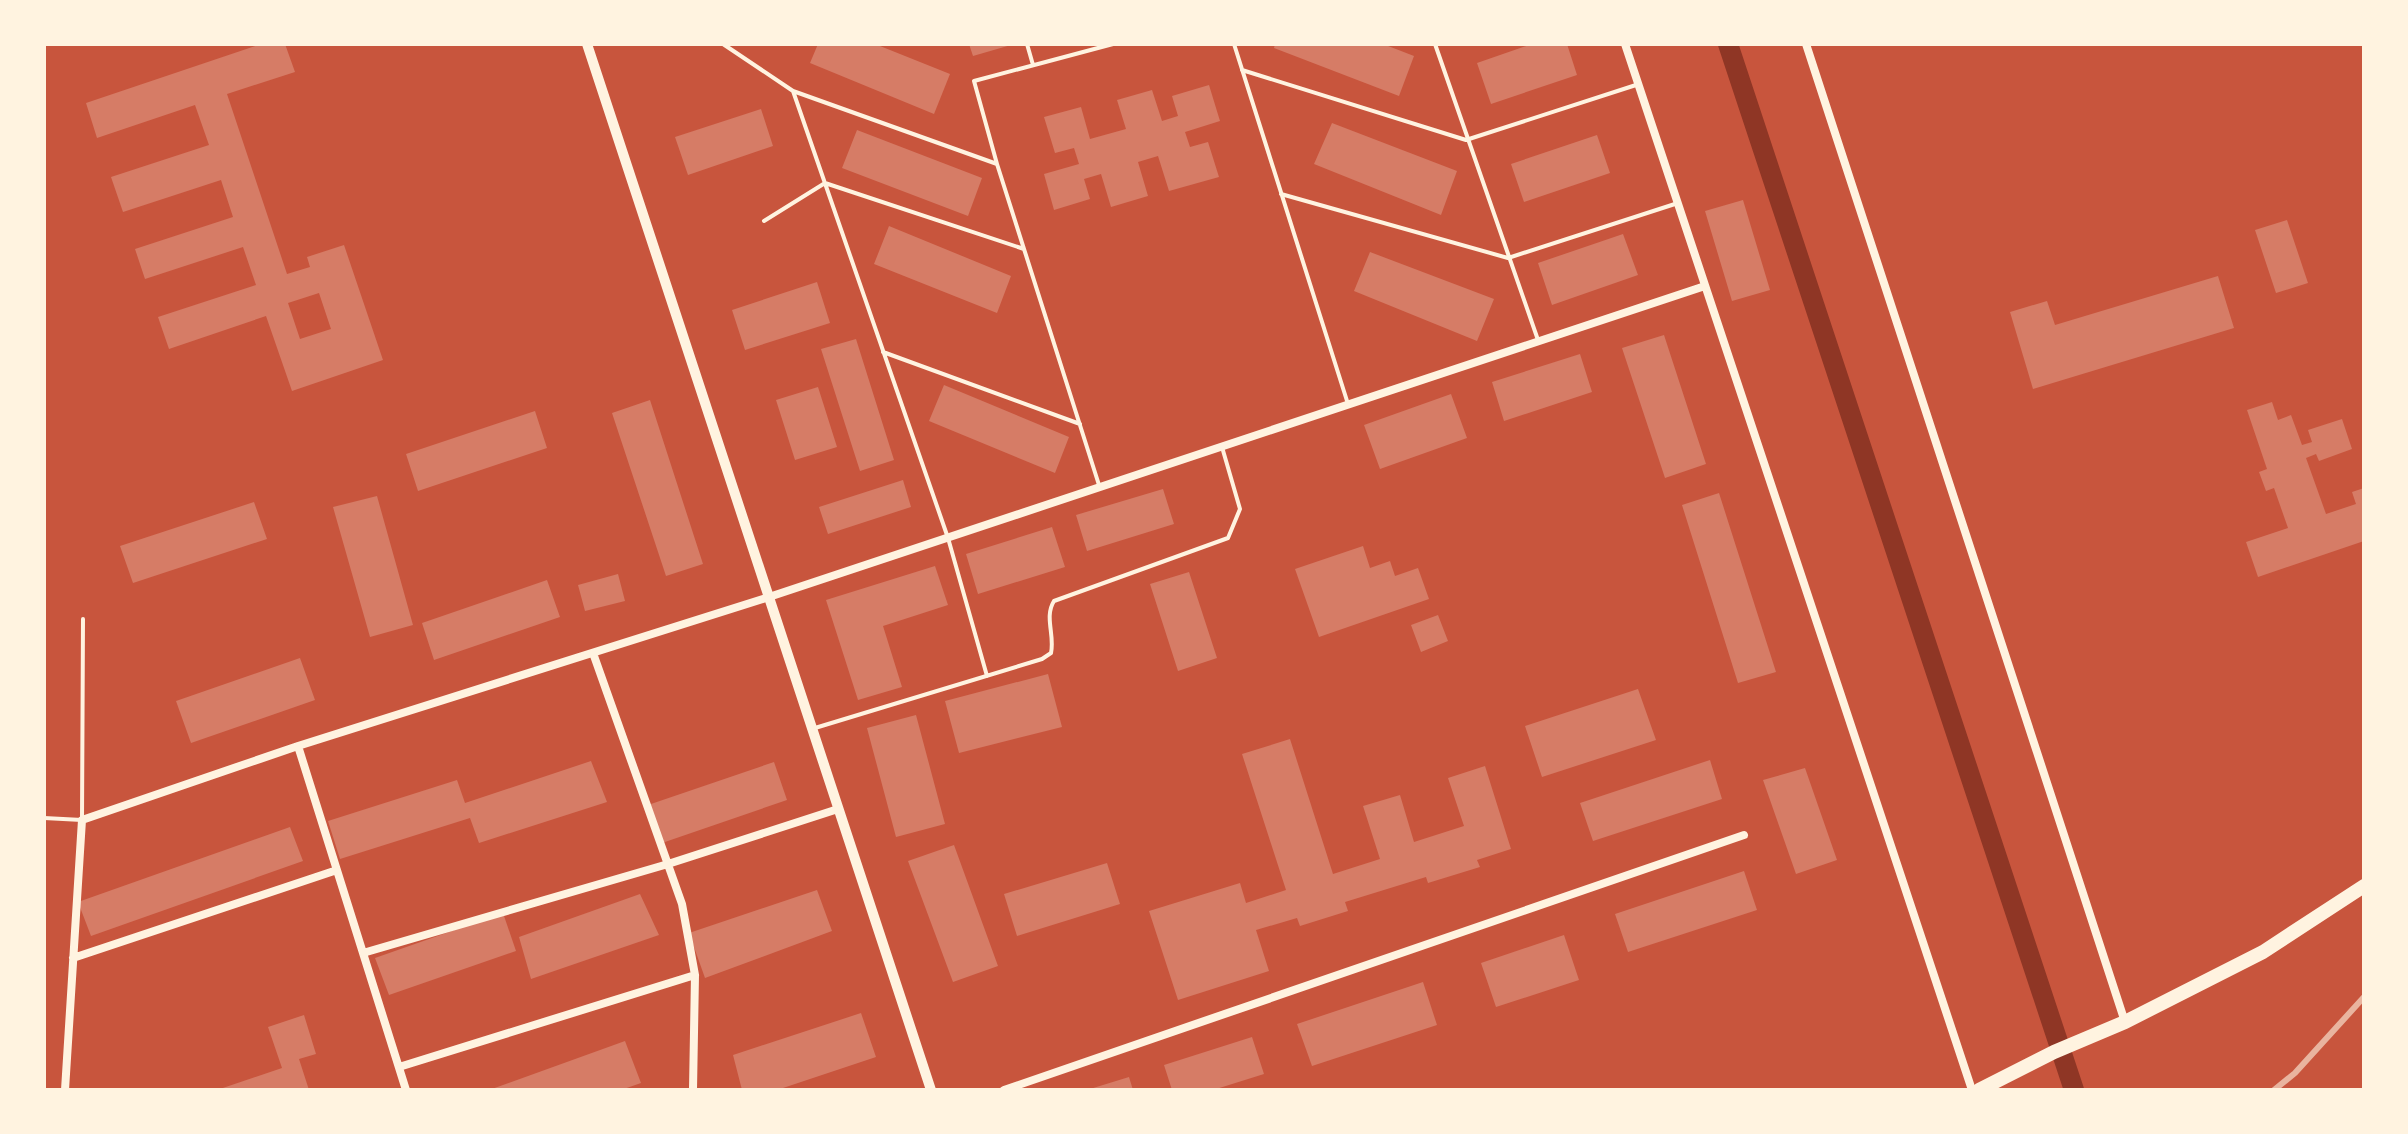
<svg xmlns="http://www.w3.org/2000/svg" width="2408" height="1134" viewBox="0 0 2408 1134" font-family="'Libre Baskerville',serif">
<rect width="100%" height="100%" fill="#c8553d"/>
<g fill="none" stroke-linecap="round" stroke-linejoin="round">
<path stroke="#8f3625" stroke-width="20" d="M1728,44L2074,1090"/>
</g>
<path fill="#d67c66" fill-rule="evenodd" d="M261,44H285L295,72L227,94L287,274L310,267L307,257L344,245L383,360L292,391L266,316L169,349L158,317L256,285L243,247L145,279L135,249L233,217L221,180L123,212L111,177L209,145L195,105L97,138L86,103ZM319,293L331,329L300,339L288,303Z
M818,44H875L950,74L934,114L810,63Z
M969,44H1011V45L973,56Z
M1275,44H1383L1414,56L1399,96L1274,48Z
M1532,44H1567L1577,75L1491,104L1477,63Z
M1209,85L1220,121L1185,132L1190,147L1208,142L1219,177L1169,191L1158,156L1138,162L1148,196L1111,207L1101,174L1084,179L1090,199L1054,210L1044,174L1079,164L1074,148L1055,153L1044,117L1081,107L1090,139L1126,129L1117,100L1152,90L1162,121L1178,116L1172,96Z
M761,109L773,146L688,175L675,137Z
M1332,123L1457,171L1441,215L1314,164Z
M857,130L982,178L968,216L842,168Z
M1597,135L1610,173L1524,202L1511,164Z
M1743,200L1770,290L1732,301L1705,211Z
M2287,220L2308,283L2276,293L2255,230Z
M889,226L1011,276L997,313L874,264Z
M1623,234L1638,275L1552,305L1538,263Z
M1370,252L1494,299L1477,341L1354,291Z
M2218,276L2234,328L2033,389L2010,312L2047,301L2055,325Z
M817,282L830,323L745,350L732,310Z
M1664,335L1706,464L1665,478L1622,348Z
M856,339L894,460L860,471L821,349Z
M1580,354L1592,392L1504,421L1492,382Z
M944,385L1069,437L1055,473L929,421Z
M818,387L837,447L795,460L776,400Z
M1451,394L1467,438L1380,469L1364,425Z
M650,400L703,564L666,576L612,413Z
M2272,402L2278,420L2291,415L2302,445L2312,442L2308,430L2342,419L2352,449L2319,461L2316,454L2306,458L2326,514L2356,504L2352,492L2364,488V541L2258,577L2246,542L2288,528L2274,488L2266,491L2259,472L2267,469L2247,410Z
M535,411L547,448L418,491L406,454Z
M903,480L911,507L828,534L819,507Z
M1163,489L1174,524L1087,551L1076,515Z
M1719,493L1776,672L1738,683L1682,505Z
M377,496L413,625L370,637L333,507Z
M254,502L267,539L133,583L120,546Z
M1052,527L1065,567L978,594L966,554Z
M1363,546L1370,568L1390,561L1395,576L1418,568L1429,599L1319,637L1295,569Z
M935,566L948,605L883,626L902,687L858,700L826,600Z
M1189,572L1217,658L1178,671L1150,584Z
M618,574L625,601L585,611L578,585Z
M547,580L560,617L434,660L422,623Z
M1438,615L1448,641L1421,652L1411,625Z
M300,658L315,700L191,743L176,701Z
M1048,674L1062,727L959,753L945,701Z
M1638,689L1656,740L1542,777L1525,726Z
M916,715L945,824L896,837L867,728Z
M1290,739L1333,874L1380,859L1363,806L1400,795L1414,842L1464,826L1448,778L1485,766L1511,849L1477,860L1480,867L1428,883L1426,877L1345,902L1348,911L1300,926L1297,918L1256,930L1269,971L1178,1000L1149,911L1240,883L1246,903L1286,890L1242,754Z
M1710,760L1722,799L1593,841L1580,803Z
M591,761L607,802L479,843L470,818L340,859L328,821L457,780L465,803Z
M774,762L787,800L662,843L648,805Z
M1805,768L1837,860L1796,874L1763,780Z
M290,827L303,861L91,936L78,902Z
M954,845L998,966L953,982L908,861Z
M1107,863L1120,904L1017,936L1004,894Z
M1744,871L1757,910L1628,952L1615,914Z
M817,890L832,931L705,978L689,933Z
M640,894L659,935L531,979L519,937Z
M503,913L516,951L389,995L375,958Z
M1564,935L1579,980L1496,1007L1481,963Z
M1423,982L1437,1025L1312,1066L1297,1024Z
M861,1013L876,1057L777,1090H742L733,1055Z
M304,1015L316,1054L299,1059L309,1090H217L282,1068L268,1027Z
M1252,1037L1264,1074L1213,1090H1172L1164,1065Z
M625,1041L641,1083L621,1090H489Z
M1129,1077L1133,1090H1090V1089Z"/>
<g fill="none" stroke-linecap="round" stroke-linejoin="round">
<path stroke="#fff3e0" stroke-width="4" d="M723,44L793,91L948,538L987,676
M1027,44L1033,65
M1234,44L1348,404
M1435,44L1538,340
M1242,70L1466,140L1636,85
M793,91L997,164L1099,485
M997,164L974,81L1113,44
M1281,194L1508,258L1678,203
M764,221L825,183L1024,249
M883,352L1080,424
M815,728L1042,659L1051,653C1055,635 1044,617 1054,601L1228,538L1240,509L1222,447
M44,818L82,820L83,619"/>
<path stroke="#fff3e0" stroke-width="8" d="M1625,44L1972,1090
M1806,44L2125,1022
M593,653L682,904L695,975L693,1090
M298,746L406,1090
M363,953L668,864L838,809
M73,958L337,870
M399,1067L695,975
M65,1090L82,820L298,746L769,597L1705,286
M1004,1090L1744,835"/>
<path stroke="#fff3e0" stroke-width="10" d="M587,44L931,1090"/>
<path stroke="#fff3e0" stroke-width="14" d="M1979,1090L2054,1052L2125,1022L2263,952L2364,886"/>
<path stroke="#e9b49f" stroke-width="6" d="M2274,1090L2295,1073L2364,997"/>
</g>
<rect width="2408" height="1134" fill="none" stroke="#fff3e0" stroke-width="92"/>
</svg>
